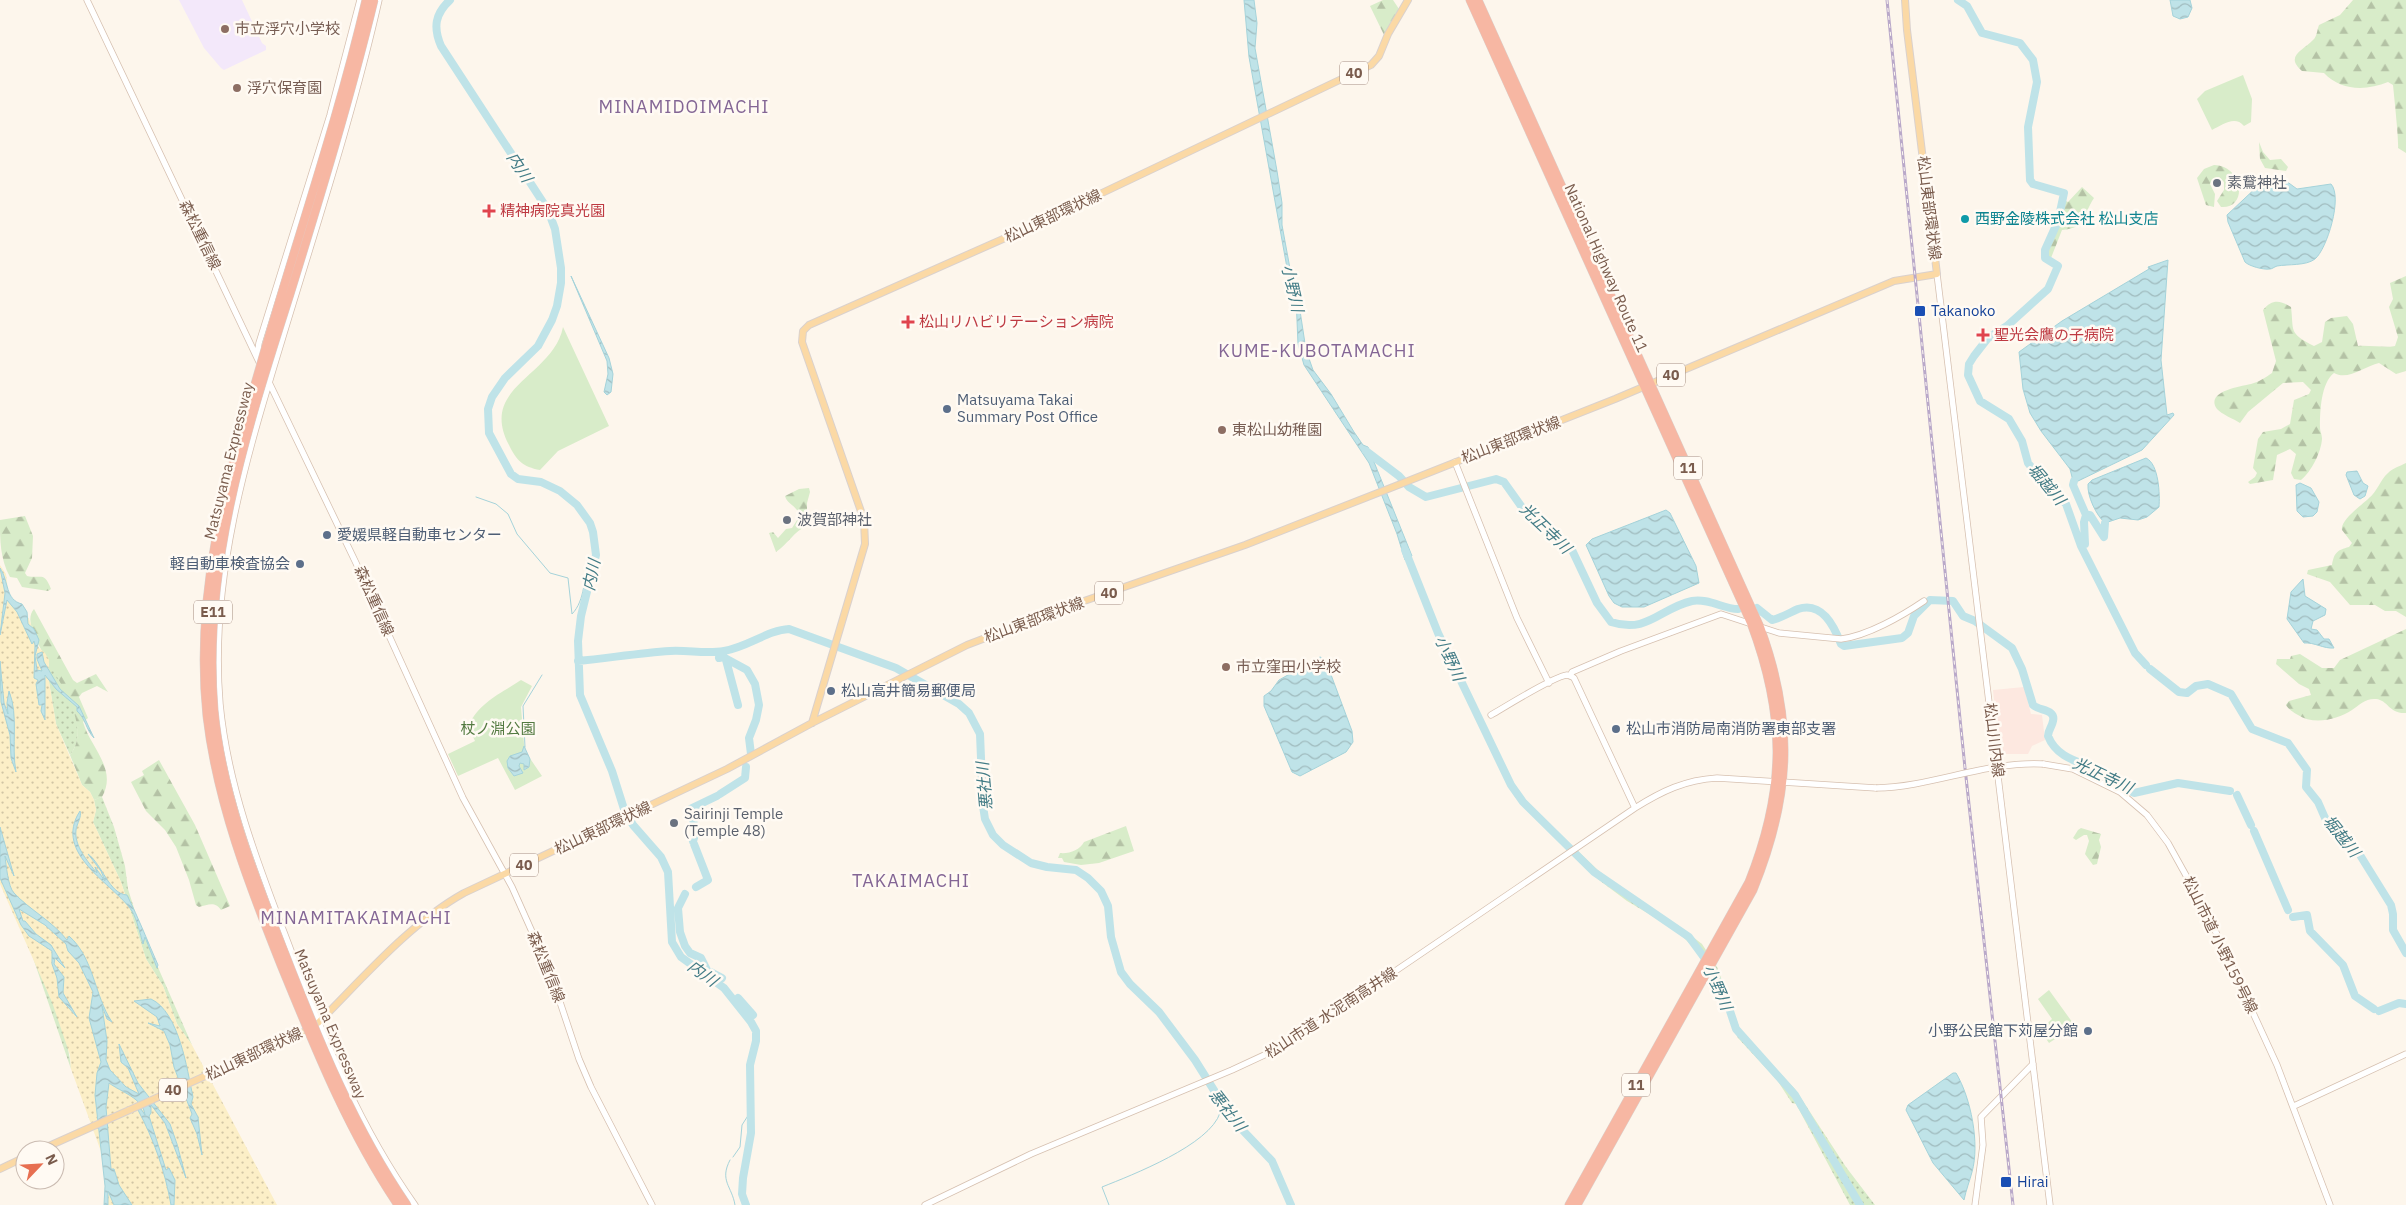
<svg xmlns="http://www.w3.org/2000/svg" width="2406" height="1205" viewBox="0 0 2406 1205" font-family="'IBM Plex Sans','Noto Sans JP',sans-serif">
<defs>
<pattern id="grass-dots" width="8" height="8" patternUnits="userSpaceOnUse" patternTransform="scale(1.25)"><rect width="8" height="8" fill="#d8ecc9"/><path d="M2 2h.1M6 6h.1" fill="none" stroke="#b4c2a5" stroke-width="1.8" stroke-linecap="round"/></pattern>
<pattern id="forest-firs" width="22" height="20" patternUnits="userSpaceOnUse" patternTransform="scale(1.25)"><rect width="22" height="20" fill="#d8ecc9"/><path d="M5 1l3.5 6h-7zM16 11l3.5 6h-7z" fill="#b4c2a5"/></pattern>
<pattern id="sand-dots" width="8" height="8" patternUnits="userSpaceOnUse" patternTransform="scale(1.25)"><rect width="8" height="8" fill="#fcefc7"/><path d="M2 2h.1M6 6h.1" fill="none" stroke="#d1c5a4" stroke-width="1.8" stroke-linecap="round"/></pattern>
<pattern id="water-waves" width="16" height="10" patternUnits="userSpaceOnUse" patternTransform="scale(1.25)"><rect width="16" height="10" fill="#bfe3e8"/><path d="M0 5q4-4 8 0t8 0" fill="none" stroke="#a0bbbe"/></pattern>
</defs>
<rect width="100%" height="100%" fill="#fdf6ec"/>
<path fill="#fde8e0" d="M2024,687L2031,714L2042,715L2045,740L2032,746L2028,754H2003L1999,750L1993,690Z"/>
<path fill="#f3e8fa" d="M179,0H242L262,43L266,46V50L224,70L221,68L204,48Z"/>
<path fill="url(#grass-dots)" d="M1411,557L1440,630L1510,777L1523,797L1536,811L1602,874L1631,896L1679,926L1702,944L1717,967L1741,1032L1795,1089L1846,1167L1875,1205H1850L1796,1104L1792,1103L1777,1080L1738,1038L1712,977L1694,948L1676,930L1627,901L1599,880L1515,797L1445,654L1406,559Z
M49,660C62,685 92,727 70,755L56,724L48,676Z
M102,797L114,827L125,866L128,889L139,924L192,1045L177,1024L163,986L146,959L121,882L93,822L96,810L94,800Z
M31,952C46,989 68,1029 71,1069Z"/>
<path fill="url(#forest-firs)" d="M1383,0H1393L1399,9L1385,37L1370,6Z
M2353,0H2406V153L2398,148C2399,142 2394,95 2393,85L2388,82C2366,91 2341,91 2324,73L2302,71C2284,56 2304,50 2313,40C2317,37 2317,30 2319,25L2340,15Z
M2259,142L2263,152L2270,160L2281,159L2288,167L2286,171L2265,168L2260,159Z
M2214,165C2244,166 2248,209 2221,207L2217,201L2224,190V182L2219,177L2212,179L2210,184L2215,194L2214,207L2206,205L2197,178L2204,169Z
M2082,187L2094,198C2082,216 2087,228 2062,230L2051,258H2048L2046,250L2059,222L2064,200L2068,202Z
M2406,276V371L2396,374L2379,363C2365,366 2348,381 2334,373C2321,383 2320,411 2320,427C2320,432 2322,434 2322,439C2321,452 2312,471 2301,480L2294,479L2291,473L2296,454L2290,449L2277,455L2273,480L2250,484L2248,482L2255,477L2257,473L2253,468L2258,439L2263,432L2281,429L2290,424L2294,400L2309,394L2311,390L2303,382L2283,383L2248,412L2240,423C2234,419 2221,414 2217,409C2204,391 2243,386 2251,384C2259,382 2266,377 2272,373L2276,361L2263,310C2272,299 2280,300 2291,307C2294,331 2288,333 2314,346L2322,342L2325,322L2331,318L2347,316L2353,324L2358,346C2368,345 2389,348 2395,346L2398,337L2389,307L2393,299L2390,283Z
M2406,463V617L2396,611H2385L2375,605H2350L2330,582L2307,574L2308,570L2332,565C2334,553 2337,550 2349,547L2352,543L2342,530C2340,520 2362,505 2369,498C2377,492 2380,480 2388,473C2393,468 2400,466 2406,463Z
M809,488L810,492L807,503V526C794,531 788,544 776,552L769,533L773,532L778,538L786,529L792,528L799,517C799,506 787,505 785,496L799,489Z
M25,516L33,536L32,558L25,573L27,576C42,579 44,571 51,589L48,591L22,587L17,578L10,577C0,559 0,540 0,520Z
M34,609L73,680L77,683L96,674L108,692L97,686L82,693L79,697L88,718L83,722C90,747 118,769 102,797L94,800L90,792L82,785L70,755C104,711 11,635 34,609Z
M2406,629V713C2389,714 2388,700 2376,699C2366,698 2359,705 2352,710C2337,720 2313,725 2298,715C2293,712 2289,710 2286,705L2289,701L2311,695L2309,689L2299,684L2276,664L2277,659H2290L2291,656L2300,654L2322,668H2334L2340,660Z
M159,760L195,825L230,906L221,910C215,901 208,905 199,907L196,905L189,880L176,847L165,830L146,811L131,782L144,775L142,771Z
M1126,826L1134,851L1099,863L1081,865L1064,862L1062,858H1058L1060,853C1069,854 1080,850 1084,842Z
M2081,828L2101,834L2099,840L2101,847L2097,864L2093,865L2085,854L2089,841L2087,835H2084L2076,840L2073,838L2078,830Z"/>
<path fill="url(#sand-dots)" d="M0,565L6,574L9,599L21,607L29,619L39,648L45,653L49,660L48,676L56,724L82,785L90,792L94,800L96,810L93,822L121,882L146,959L163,986L177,1024L192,1045L277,1205H108L103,1157L71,1069L70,1055L52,1002L0,884Z"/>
<path fill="#d8ecc9" d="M2243,75L2252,99L2251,122L2244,126C2235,115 2222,125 2212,130L2197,99L2205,91Z
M563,327L609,426L558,451L540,470C523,467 516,460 509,445C478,386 553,377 563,327Z
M521,680L532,686L521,707L524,744L527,754L542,776L515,790L498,758L458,776L448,754L475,741L468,726C481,701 499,695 521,680Z
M2049,990L2075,1026L2049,1043L2040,1030L2052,1019L2038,999Z"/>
<path fill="url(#water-waves)" stroke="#a5d3da" d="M1244,0H1254L1257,23L1255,48L1277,171L1282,203V225L1291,274L1297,291L1306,350L1313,370L1331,394L1354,432L1363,445L1368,447L1412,556L1405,560L1397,534L1369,463L1304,365L1298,344L1296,297L1289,279L1249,57Z
M2170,0H2190L2192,8L2188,17L2180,19L2173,16Z
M2282,178L2297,189L2331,184C2343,197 2327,249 2315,259C2306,266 2288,264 2277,266C2274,267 2272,269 2270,269C2263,270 2249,266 2245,262L2228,222L2227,215L2260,184L2266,181L2268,183Z
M2168,260L2161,360L2167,415L2173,413L2174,415L2142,450L2076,482L2073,481L2070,469L2041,431L2030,413L2023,389L2019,352L2062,321L2149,269L2148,267Z
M571,276L609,358L613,374L611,392L607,395L604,392L608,374L607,361Z
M2146,458C2159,464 2160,495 2159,507L2147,517L2138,520L2120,518L2105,523C2096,515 2087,496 2088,484L2092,480Z
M2357,471L2363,483L2368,486L2365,496L2360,499L2354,495L2346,475L2347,472Z
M2300,483L2311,488L2319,502L2317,512L2313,516L2303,517L2297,511L2296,485Z
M1666,510L1670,513L1696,566L1699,583L1644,607H1622L1614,603L1609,596L1586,545L1592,539Z
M0,568C9,581 5,600 22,604L27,612L28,624L34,629L39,640L35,656L37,670L42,671L37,659V654L42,652L44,662L60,689L79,706L94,738C86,730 86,719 77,711V707L56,689L45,675V720L41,711L42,705H39L36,684L38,680L34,678L35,645L34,641L32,644L17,612L7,600L0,635L5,593Z
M2303,579L2305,596L2326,609L2325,615L2313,621L2311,629L2317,630L2324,639H2329L2334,648C2324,649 2314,642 2304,643L2287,619L2291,592Z
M1320,657L1323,658L1327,664L1352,731L1353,742L1346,752L1300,776L1292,772L1264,706V696L1271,691L1279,680Z
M0,661L4,703L8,714L7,703L9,691C19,716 11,746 16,772L11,758L10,735L1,702Z
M524,746L530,759L529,767L524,770V764L520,763L519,766L523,773L514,776L508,768L507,761L510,756L522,752Z
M80,811C82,817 77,823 76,830C74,846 88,862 97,873L95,867L105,881L101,871L88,854C102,864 109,894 127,895C139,919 147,940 158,965L157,968L145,937L143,944C140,933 137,920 132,911C114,884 52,854 80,811Z
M0,827L14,876L5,856C6,864 8,887 14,893C30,910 52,921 67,940L69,936C94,958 94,995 112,1022L107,1019L102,1006L107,1041L106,1060L110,1070L126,1087L139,1094L128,1068L121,1062L119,1044L138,1083L170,1124L177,1144L186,1178L165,1123L151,1105V1113L149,1116L166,1170L169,1168L175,1180L174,1205H171C165,1171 154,1140 138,1110L141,1109L145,1115C143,1098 121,1092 109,1083L106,1107L111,1169H114L119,1185L132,1205H114L108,1191V1205H104L105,1186L95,1095L97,1073L101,1062L89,1018L93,992L79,963L68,951L66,944L45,925L19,909L23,921H25L36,934L51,945L65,968L55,958L54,964L64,977L63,993L77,1017L59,997L57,978L52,964V951L29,936L21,925L0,878Z
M151,999C179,1012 187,1069 193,1097L191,1104L198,1117L202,1155L197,1134L190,1118L192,1114L174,1067L170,1045L164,1031L148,1023L160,1026L157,1017L134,1001Z
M1953,1073H1956C1971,1098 1980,1144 1972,1172C1970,1180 1966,1190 1964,1200L1933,1163L1906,1110L1908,1105Z"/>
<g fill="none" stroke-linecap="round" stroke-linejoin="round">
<path stroke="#a5d3da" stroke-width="1" d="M476,497L496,504L508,514L517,534L550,573L568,578L572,614C585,601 585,575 587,558L596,555
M525,747L523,706L542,675
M733,1157L740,1147L742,1125L749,1114
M730,1160C719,1181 732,1186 735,1205
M1109,1205L1102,1187C1132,1175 1210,1145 1220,1113"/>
<path stroke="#bfe3e8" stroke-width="8" d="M450,0C435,14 433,27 441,46L548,210L555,229L561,268V283L557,306L552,320L538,346L505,378L492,397L488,409L489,433L511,474L518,479L541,482L560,491L577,505L590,523L593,532L596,555L581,616L578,641L580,695L612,771L624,809L633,825L661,857L668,872L672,942L681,957L724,988L751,1022L756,1031V1041L750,1065L751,1133L743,1178L742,1194L746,1205
M1958,0L1967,6L1982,33L2020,43L2033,60L2037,82L2028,127L2030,180L2033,184L2064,193L2058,221L2045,250V258L2058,266L2048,289L2007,326L1988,338L1974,356L1969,364L1968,375L1980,401L2009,419L2022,441L2028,463L2047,487L2066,504L2081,546L2135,653L2146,665
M1366,451L1399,476L1409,487L1426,497L1496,479L1504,482L1526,513L1572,550L1597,603L1611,622C1648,634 1660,608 1692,601C1708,598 1724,609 1738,609
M2074,481L2073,485L2086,515L2084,522L2085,544
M2086,515H2090L2104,537L2105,523
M1405,550L1438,633L1511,785L1523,802L1594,872L1689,937L1711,967L1728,1005L1736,1029L1795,1095L1860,1205
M1757,608L1772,620C1781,618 1789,613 1798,609C1822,601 1834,626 1841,644L1844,646L1902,638L1908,633L1914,616L1930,600L1953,601L1963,616L1975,621L2012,648L2022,669L2033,705C2039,711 2056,709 2053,721C2052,727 2048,730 2048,736C2058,761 2084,762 2105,773C2115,779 2124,788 2134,793L2178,783L2230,791
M719,658L723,657L747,670L755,684L759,705L756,720L749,738L751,754
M726,660L738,705
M578,661C609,658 640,653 670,651C689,650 706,654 724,651C748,647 768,630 789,629L896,668L959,704L969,713L980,734L983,806L985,819L993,835L1003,845L1031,863L1047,867L1076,870L1088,878L1101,891L1108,906L1111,937L1121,972L1130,984L1159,1012L1195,1060L1232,1119L1272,1161L1291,1205
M2150,669L2179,692L2187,693L2196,686L2208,684L2231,694L2252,729L2288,743L2307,770L2306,787L2318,802L2325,818L2355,847L2391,905L2393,914V930L2406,953
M720,794L745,778L746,767
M2237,795L2251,825
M2254,831L2288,910
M693,841L696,832L690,809L717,796
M694,844L708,880L696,887
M685,894L678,908L680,932L685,946L690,953L701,958L707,970L722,978
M2293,917L2307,915L2310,931L2343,965L2355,996L2374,1009
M738,998L753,1015
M2379,1011L2399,1003L2406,1004"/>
<g stroke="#d6c0b0" stroke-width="7">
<path id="secondary" d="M87,0L261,366
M379,0C354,111 318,221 285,330C248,452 209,576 220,704C228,789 260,869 290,948C323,1037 360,1128 415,1205
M1937,274L2050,1205
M257,357L259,343L330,115L360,0
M265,374L356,563L463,798L512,887L550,972L579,1059L591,1087L652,1205
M1455,462L1517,618L1549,683
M1570,676L1572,672L1621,651L1721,614L1779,633L1841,639C1867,636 1902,616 1924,601
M1491,715C1505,707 1554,676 1567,675C1570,675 1571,676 1574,678L1635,808
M2043,764L2073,769L2120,792L2147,815L2168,843L2208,915L2277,1065L2330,1205
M2294,1106L2406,1054
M925,1205L1031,1154L1232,1070L1288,1044L1635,808C1662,791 1685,780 1717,778L1876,788
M1975,1205L1983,1145L1981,1117L2033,1064"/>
</g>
<g stroke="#dad1cd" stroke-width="8">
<path id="primary" d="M812,723L865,544L864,520L802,342L803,331L809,325L1039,223L1371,65L1379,56L1388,34L1408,0
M40,1150L308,1030L319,1022C362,979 410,923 464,893L727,769L812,723L967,645L1064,608L1245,545L1393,487L1615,399L1894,281L1937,274L1907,30L1905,0
M0,1169L25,1157"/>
</g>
<g stroke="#dad1cd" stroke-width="9">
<path id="highway" d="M1470,0L1751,623C1786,716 1786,789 1749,882L1569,1205
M1478,0L1760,627C1795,722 1791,797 1753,890L1577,1205"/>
</g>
<use href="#secondary" stroke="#fff" stroke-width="5.5"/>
<use href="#primary" stroke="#fbd9a5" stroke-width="6"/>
<use href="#highway" stroke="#f7b7a3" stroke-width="8"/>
<g stroke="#b9a8c9" stroke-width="3">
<path id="rail" d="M1887,0L1965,768L2013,1205"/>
</g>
<use href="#rail" stroke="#fffaf3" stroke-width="1" stroke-dasharray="4" stroke-linecap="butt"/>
<g stroke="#d6c0b0" stroke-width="7" stroke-linecap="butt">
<path id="secondary-bridge" d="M1876,788C1932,787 1986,761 2043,764"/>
</g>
<g stroke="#dad1cd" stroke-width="9" stroke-linecap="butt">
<path id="highway-bridge" d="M366,0C337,124 295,244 260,367C226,484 194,592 207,716C217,802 249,885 281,965C315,1048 348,1131 398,1205
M374,0C350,99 320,197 290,294C247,429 202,566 214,710C222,795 254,875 285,954C319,1041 354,1128 407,1205"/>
</g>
<use href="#secondary-bridge" stroke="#fff" stroke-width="5.5"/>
<use href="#highway-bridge" stroke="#f7b7a3" stroke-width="8"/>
</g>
<g fill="#8d6e63" stroke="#fffaf3" stroke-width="2">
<circle cx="225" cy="29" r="5"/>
<circle cx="237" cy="88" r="5"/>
<circle cx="1222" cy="430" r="5"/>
<circle cx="1226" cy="667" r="5"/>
</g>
<g fill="#6b7280" stroke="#fffaf3" stroke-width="2">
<circle cx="2217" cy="183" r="5"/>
<circle cx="787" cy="520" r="5"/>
<circle cx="674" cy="823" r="5"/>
</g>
<g fill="#e0444e" stroke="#fffaf3" stroke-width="2">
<path d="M486.5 203.5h5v5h5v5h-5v5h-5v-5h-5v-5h5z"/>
<path d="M905.5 314.5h5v5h5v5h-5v5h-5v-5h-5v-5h5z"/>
<path d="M1980.5 327.5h5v5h5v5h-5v5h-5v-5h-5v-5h5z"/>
</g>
<circle fill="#0f9aa8" stroke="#fffaf3" stroke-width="2" cx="1965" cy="219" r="5"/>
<g fill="#1a4fb4" stroke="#fffaf3" stroke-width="2">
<rect x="1914" y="305" width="12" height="12" rx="2.5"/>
<rect x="2000" y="1176" width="12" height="12" rx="2.5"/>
</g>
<g fill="#5c6f8a" stroke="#fffaf3" stroke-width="2">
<circle cx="947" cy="409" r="5"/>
<circle cx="327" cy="535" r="5"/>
<circle cx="300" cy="564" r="5"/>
<circle cx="831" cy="691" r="5"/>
<circle cx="1616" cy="729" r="5"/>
<circle cx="2088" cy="1031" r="5"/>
</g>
<g text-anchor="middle" stroke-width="5" stroke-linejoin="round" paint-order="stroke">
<g fill="#fffaf3" stroke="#a28b7f" stroke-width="1">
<rect x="1340" y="61.5" width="28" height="23" rx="4"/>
<rect x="1657" y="363.5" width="28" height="23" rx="4"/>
<rect x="1674" y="456.5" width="28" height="23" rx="4"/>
<rect x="1095" y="581.5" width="28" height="23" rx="4"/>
<rect x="194" y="600.5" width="38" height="23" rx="4"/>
<rect x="510" y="853.5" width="28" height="23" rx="4"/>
<rect x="1622" y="1073.5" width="28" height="23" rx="4"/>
<rect x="159" y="1078.5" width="28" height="23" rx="4"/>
</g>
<g font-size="14" font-weight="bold" fill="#7a5c4d">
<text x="1354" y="78">40</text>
<text x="1671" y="380">40</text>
<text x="1688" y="473">11</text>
<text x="1109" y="598">40</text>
<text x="213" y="617">E11</text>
<text x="524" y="870">40</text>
<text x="1636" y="1090">11</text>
<text x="173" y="1095">40</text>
</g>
<g font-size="15" fill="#785e54" stroke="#fffaf3" text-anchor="start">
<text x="235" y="34">市立浮穴小学校</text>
<text x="247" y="93">浮穴保育園</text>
<text x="1232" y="435">東松山幼稚園</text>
<text x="1236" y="672">市立窪田小学校</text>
</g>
<g font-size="15" fill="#5b616d" stroke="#fffaf3" text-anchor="start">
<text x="2227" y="188">素鵞神社</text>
<text x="797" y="525">波賀部神社</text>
<text x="684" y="819">Sairinji Temple<tspan x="684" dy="17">(Temple 48)</tspan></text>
</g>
<g font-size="15" fill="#7a5c4d" stroke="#fffaf3">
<text transform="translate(1929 208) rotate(83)" y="5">松山東部環状線</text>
<text transform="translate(1053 216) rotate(-25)" y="5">松山東部環状線</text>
<text transform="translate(200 235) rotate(64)" y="5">森松重信線</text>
<text transform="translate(1606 268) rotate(66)" y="5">National Highway Route 11</text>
<text transform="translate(1511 440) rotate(-21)" y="5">松山東部環状線</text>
<text transform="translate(229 461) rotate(-76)" y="5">Matsuyama Expressway</text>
<text transform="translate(374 601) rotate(66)" y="5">森松重信線</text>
<text transform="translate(1034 620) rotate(-20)" y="5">松山東部環状線</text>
<text transform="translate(1994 740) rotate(83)" y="5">松山川内線</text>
<text transform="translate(603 828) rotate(-25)" y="5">松山東部環状線</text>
<text transform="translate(2220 945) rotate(64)" y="5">松山市道 小野159号線</text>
<text transform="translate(546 967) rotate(68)" y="5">森松重信線</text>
<text transform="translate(1331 1013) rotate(-33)" y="5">松山市道 水泥南高井線</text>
<text transform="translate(330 1024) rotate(67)" y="5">Matsuyama Expressway</text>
<text transform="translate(254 1054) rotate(-25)" y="5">松山東部環状線</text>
</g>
<g font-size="15" fill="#be3a42" stroke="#fffaf3" text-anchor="start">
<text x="500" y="216">精神病院真光園</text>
<text x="919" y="327">松山リハビリテーション病院</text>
<text x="1994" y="340">聖光会鷹の子病院</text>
</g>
<g font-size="15" fill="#0d838f" stroke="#fffaf3" text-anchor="start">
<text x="1975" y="224">西野金陵株式会社 松山支店</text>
</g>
<g font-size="15" fill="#164399" stroke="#fffaf3" text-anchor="start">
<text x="1931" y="316">Takanoko</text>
<text x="2017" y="1187">Hirai</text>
</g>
<g font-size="15" fill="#4e5e75" stroke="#fffaf3" text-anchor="start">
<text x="957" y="405">Matsuyama Takai<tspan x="957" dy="17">Summary Post Office</tspan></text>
<text x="337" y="540">愛媛県軽自動車センター</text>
<text x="290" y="569" text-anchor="end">軽自動車検査協会</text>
<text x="841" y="696">松山高井簡易郵便局</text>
<text x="1626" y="734">松山市消防局南消防署東部支署</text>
<text x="2078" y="1036" text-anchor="end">小野公民館下苅屋分館</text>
</g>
<g font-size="15" fill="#537a41" stroke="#fffaf3">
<text x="498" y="734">杖ノ淵公園</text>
</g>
<g font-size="16" font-style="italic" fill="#437c86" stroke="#fffaf3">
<text transform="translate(520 167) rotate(57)" y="6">内川</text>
<text transform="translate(1293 288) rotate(77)" y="6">小野川</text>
<text transform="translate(2047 484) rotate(50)" y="6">堀越川</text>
<text transform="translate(1546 528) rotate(44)" y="6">光正寺川</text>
<text transform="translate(591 575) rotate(-79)" y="6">内川</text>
<text transform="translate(1450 658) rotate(65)" y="6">小野川</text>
<text transform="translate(2103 775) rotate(25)" y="6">光正寺川</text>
<text transform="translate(984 786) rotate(-95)" y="6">悪社川</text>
<text transform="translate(2342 836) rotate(51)" y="6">堀越川</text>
<text transform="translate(703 973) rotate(36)" y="6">内川</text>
<text transform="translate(1718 987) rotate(66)" y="6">小野川</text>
<text transform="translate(1228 1110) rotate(52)" y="6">悪社川</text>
</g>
<g font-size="18" letter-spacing="1" fill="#846695" stroke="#fffaf3">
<text x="684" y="113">MINAMIDOIMACHI</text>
<text x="1317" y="357">KUME-KUBOTAMACHI</text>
<text x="911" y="887">TAKAIMACHI</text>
<text x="356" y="924">MINAMITAKAIMACHI</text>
</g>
</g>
<g transform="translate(40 1165) rotate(65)"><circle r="24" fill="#fffaf3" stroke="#cabbb1"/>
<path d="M0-4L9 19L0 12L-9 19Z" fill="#e76f51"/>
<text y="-8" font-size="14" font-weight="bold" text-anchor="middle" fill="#7a5c4d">N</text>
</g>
</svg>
